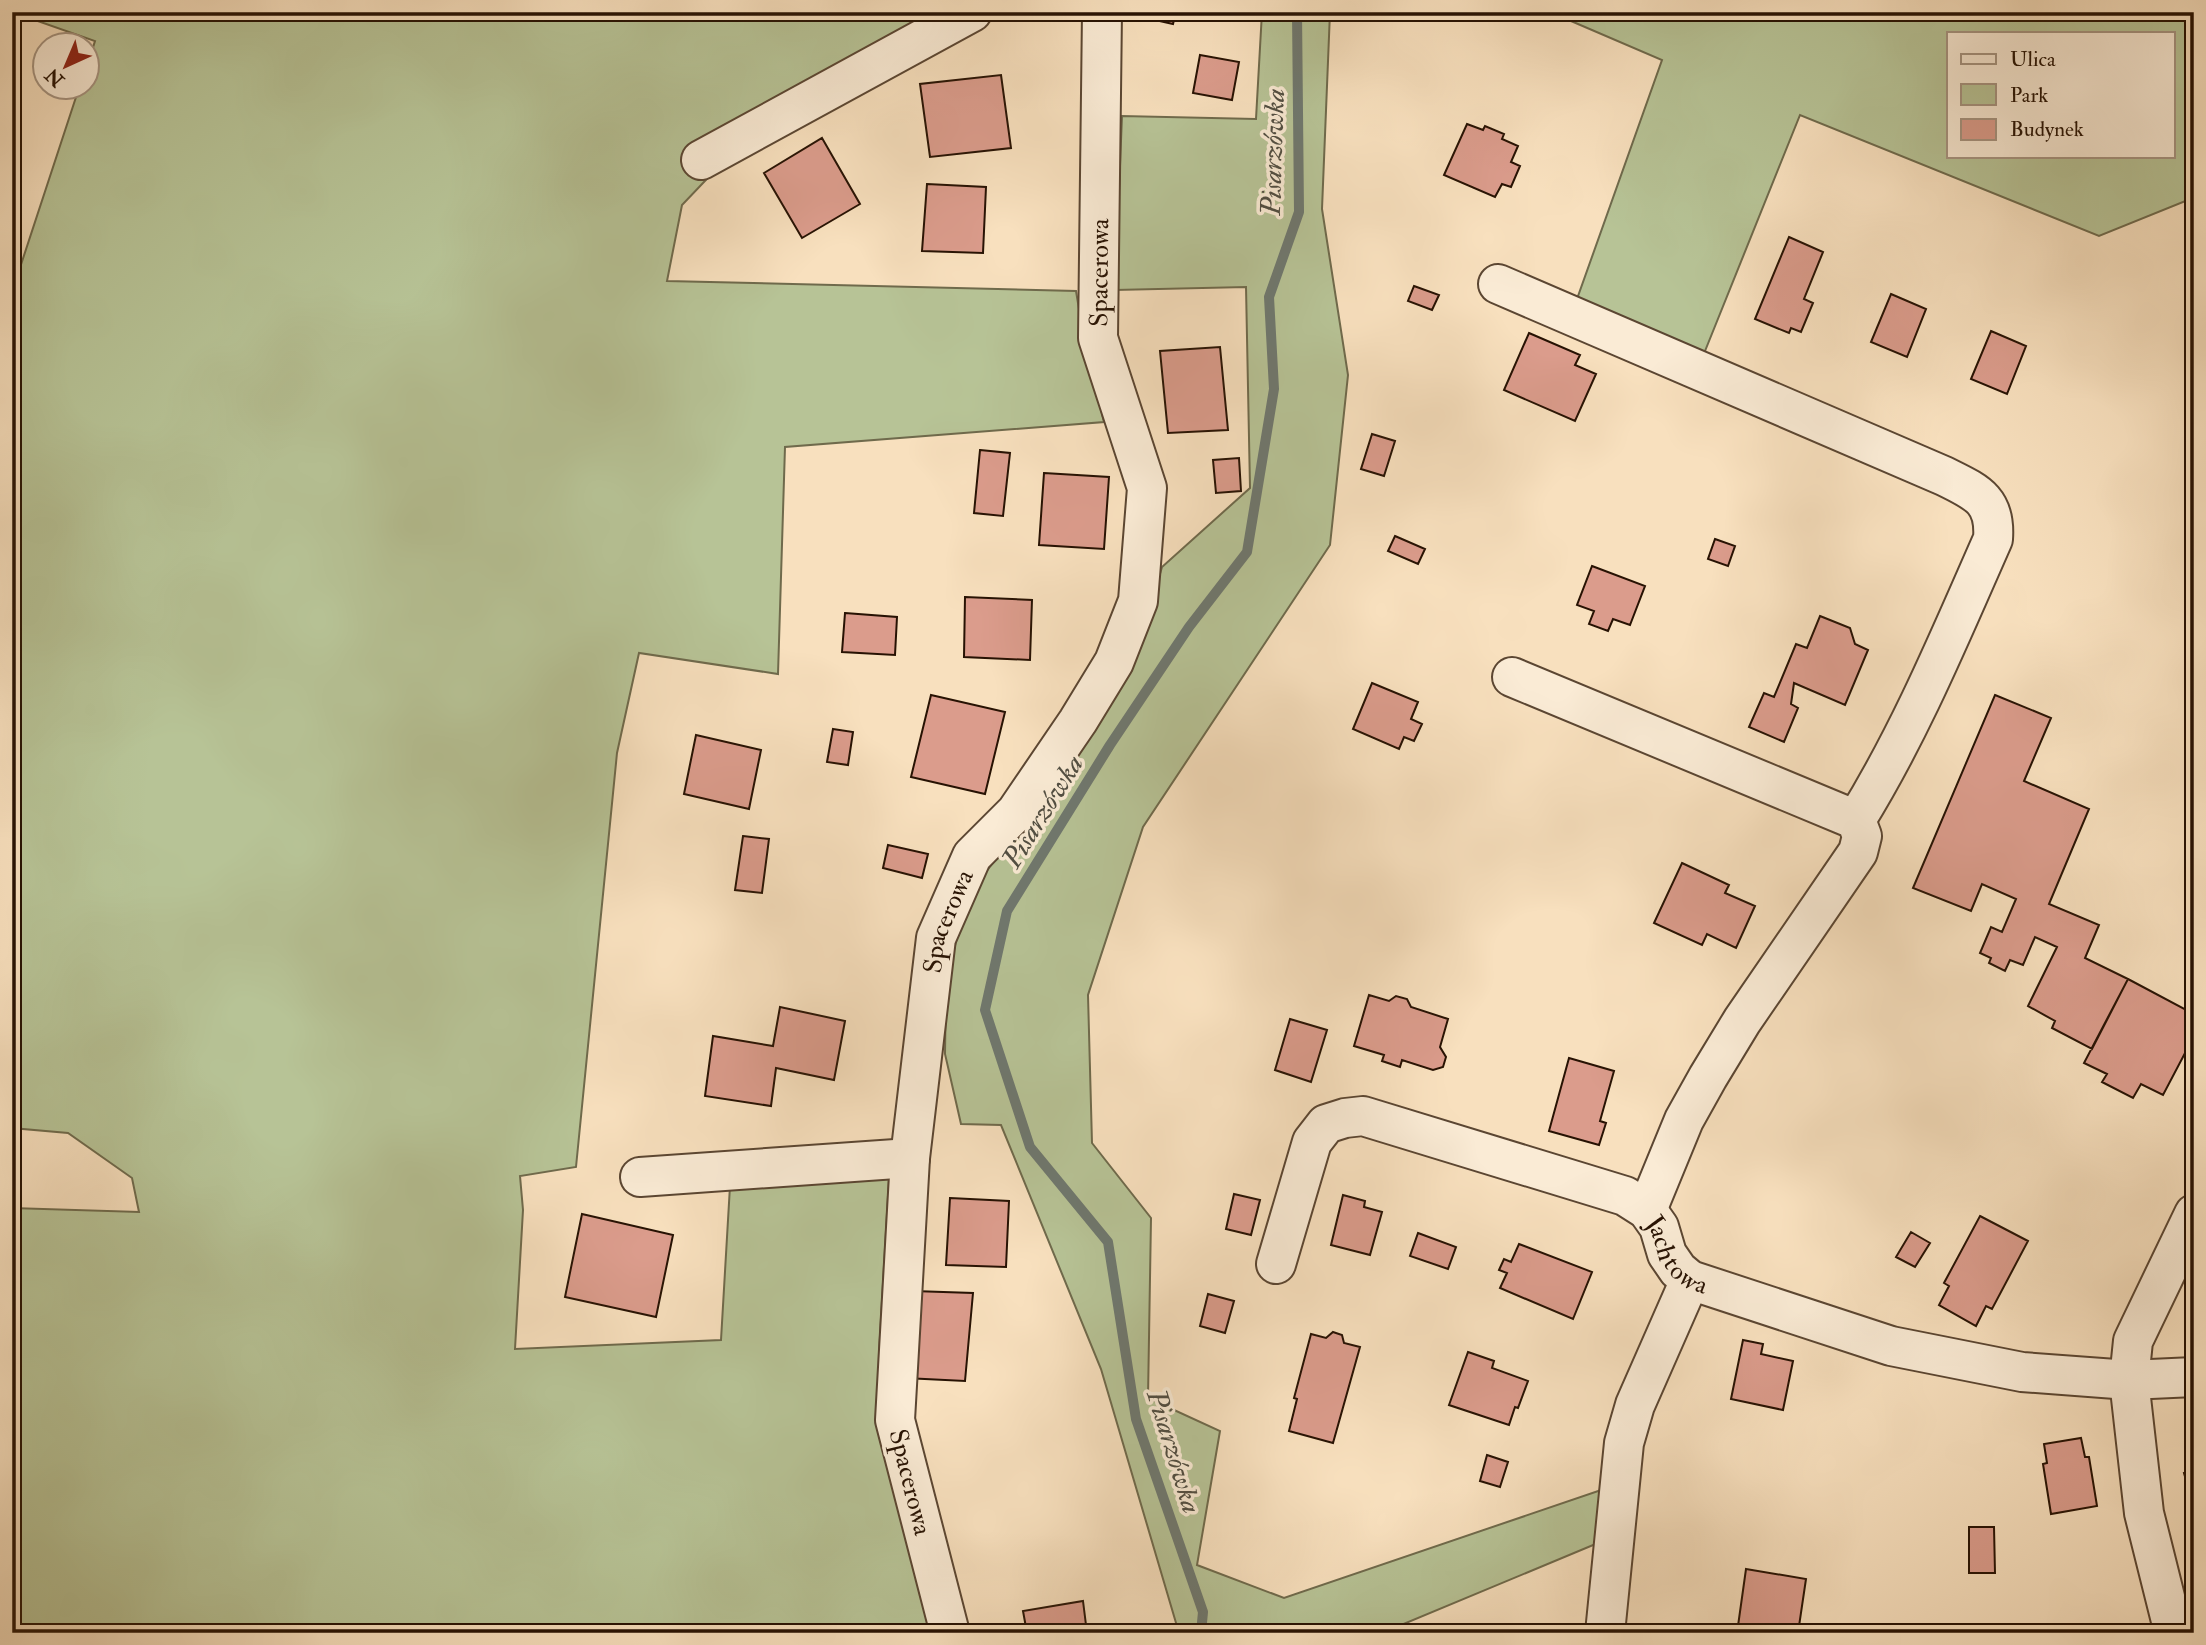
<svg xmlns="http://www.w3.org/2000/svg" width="2206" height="1645" viewBox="0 0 2206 1645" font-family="'IM FELL Double Pica',serif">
<rect width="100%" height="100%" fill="#f8e0be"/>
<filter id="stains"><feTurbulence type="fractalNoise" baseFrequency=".00286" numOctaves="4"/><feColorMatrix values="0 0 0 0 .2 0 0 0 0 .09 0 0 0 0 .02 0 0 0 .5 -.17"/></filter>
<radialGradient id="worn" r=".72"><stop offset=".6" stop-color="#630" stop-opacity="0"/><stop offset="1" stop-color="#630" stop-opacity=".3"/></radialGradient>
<path fill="#b7c396" stroke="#6f6a4c" stroke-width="2" fill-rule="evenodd" d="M12,12H933L723,162L682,205L667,281L1076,291L1084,339L1104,422L785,447L778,674L639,653L617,753L576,1167L520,1176L523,1210L515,1349L721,1340L730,1186L889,1178L879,1353L878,1428L930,1633H12V1208L139,1212L132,1178L68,1133L12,1128V292L79,88H88V63L95,41Z
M1262,12H1330L1322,209L1348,375L1330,545L1143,827L1088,995L1092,1143L1151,1218L1148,1398L1220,1431L1197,1565L1284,1598L1607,1488L1598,1543L1382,1633H1179L1101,1369L1001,1125L961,1124L945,1054L946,983L960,925L985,873L1024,824L1148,615L1162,567L1250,488L1246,287L1115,290L1122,116L1256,119Z
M1550,12H2194V178L2188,200L2099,236L1800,115L1703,356L1577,299L1662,60ZM1949,33H2173V156H1949Z"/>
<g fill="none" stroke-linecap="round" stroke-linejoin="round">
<path stroke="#6f786f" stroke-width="10" d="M1201,1633L1203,1612L1136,1419L1108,1242L1030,1147L985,1010L1007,911L1110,745L1189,627L1247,552L1274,389L1269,297L1299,212L1297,12"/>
</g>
<path fill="#db9c8c" stroke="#271203" stroke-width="2" d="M1120,12H1176L1173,24Z
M1200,55L1239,62L1232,100L1193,93Z
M1001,75L1011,148L930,157L920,84Z
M1467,124L1483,130L1485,126L1504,134L1502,139L1518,146L1511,162L1520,166L1511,187L1502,184L1495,197L1444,175Z
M822,138L860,204L802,238L764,173Z
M927,184L986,187L983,253L922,251Z
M1789,237L1823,252L1804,299L1813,303L1801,332L1791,328L1789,333L1755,319Z
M1414,286L1439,295L1432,310L1408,301Z
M1891,294L1926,309L1907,357L1871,342Z
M1991,331L2026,346L2007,394L1971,379Z
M1529,333L1580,355L1575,365L1596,374L1575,421L1504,390Z
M1220,347L1228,430L1168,433L1160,351Z
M1372,434L1395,441L1384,476L1361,469Z
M980,450L1010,453L1003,516L974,513Z
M1239,458L1241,491L1216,493L1213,460Z
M1044,473L1109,477L1104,549L1039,545Z
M1395,536L1425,549L1418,564L1388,551Z
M1715,539L1735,546L1728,566L1708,559Z
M1592,566L1645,586L1630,625L1613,619L1608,631L1589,624L1594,611L1577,605Z
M965,597L1032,600L1030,660L964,657Z
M845,613L897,617L895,655L842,652Z
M1820,616L1850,628L1855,644L1868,650L1845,705L1794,683L1791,704L1798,708L1784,742L1749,727L1764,693L1774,697L1796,644L1807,648Z
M1372,683L1418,702L1411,719L1422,724L1414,741L1404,737L1399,749L1353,729Z
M931,695L1005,712L985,794L911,777Z
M1995,695L2051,718L2024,781L2089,809L2049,904L2099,925L2085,958L2128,979L2092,1049L2052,1028L2055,1021L2028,1006L2057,947L2035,937L2023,965L2010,960L2005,971L1989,963L1991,958L1980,953L1991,927L2002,932L2016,899L1982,884L1971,911L1913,888Z
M833,729L853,732L848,765L827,762Z
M696,735L761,750L749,809L684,794Z
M743,836L769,839L762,893L735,890Z
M888,845L928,854L922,878L883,868Z
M1682,863L1729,885L1725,893L1755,906L1736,948L1707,934L1702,945L1654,923Z
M2128,979L2194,1014V1036L2163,1095L2141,1084L2133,1098L2102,1082L2107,1074L2084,1063Z
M1369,995L1389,1001L1396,996L1407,999L1411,1007L1448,1019L1440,1047L1446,1057L1443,1067L1433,1070L1402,1060L1400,1067L1382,1061L1384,1055L1354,1046Z
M780,1007L845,1021L834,1080L776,1068L771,1106L705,1096L713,1036L773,1046Z
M1290,1019L1327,1030L1311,1082L1275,1070Z
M1569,1058L1614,1071L1600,1121L1606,1123L1599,1145L1549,1131Z
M1234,1194L1260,1200L1251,1235L1226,1229Z
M1343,1195L1365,1201L1364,1207L1382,1212L1370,1255L1331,1245Z
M950,1198L1009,1201L1006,1267L946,1265Z
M582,1214L673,1235L656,1317L565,1297Z
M1980,1216L2028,1241L1992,1309L1986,1306L1976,1326L1939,1305L1949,1286L1944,1283Z
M1911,1232L1930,1243L1915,1267L1896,1257Z
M1418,1233L1456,1247L1448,1269L1410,1256Z
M1519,1244L1592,1272L1573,1319L1500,1288L1507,1273L1499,1270L1504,1259L1511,1262Z
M913,1291L973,1293L965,1381L905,1378Z
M1208,1294L1234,1301L1225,1333L1200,1326Z
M1333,1332L1342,1335L1344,1343L1360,1347L1333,1443L1289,1431L1297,1399L1294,1398L1311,1334L1326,1338Z
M1743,1340L1763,1344L1761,1354L1793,1361L1783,1410L1731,1399Z
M1468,1352L1494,1361L1492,1368L1528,1381L1518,1408L1515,1407L1509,1425L1449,1405Z
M2081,1438L2085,1457H2089L2097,1506L2051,1514L2043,1464L2047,1463L2044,1444Z
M1487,1455L1508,1462L1500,1487L1480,1481Z
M2194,1471V1509L2184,1473Z
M1969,1527H1994L1995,1573H1969Z
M1746,1569L1806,1579L1798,1633H1737Z
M1083,1601L1087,1633H1027L1023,1611Z"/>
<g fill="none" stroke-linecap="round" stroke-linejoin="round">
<g stroke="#5b4632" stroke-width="42">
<g id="minor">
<path d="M701,160L972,12"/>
<path d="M1498,284L1944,476C1976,492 1996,499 1993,539C1951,634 1911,731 1856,820"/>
<path d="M1512,677L1856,820L1862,836L1858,852L1742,1021L1708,1077L1684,1120L1647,1210"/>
<path d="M640,1177L910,1158"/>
<path id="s1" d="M1276,1264L1312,1142L1326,1124L1345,1118L1363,1116L1625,1196L1647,1210L1659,1227L1667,1254L1678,1270L1690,1280L1891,1346L2022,1372L2129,1380L2194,1377"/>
<path id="s2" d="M950,1633L895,1420L910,1158L936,938L972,856L1016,812L1078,721L1114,662L1138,601L1147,488L1098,338L1102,12"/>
<path d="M1605,1633L1624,1443L1635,1405L1690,1280"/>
<path d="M2174,1633L2144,1513L2129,1380L2133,1341L2194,1214"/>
</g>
</g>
<use href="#minor" stroke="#faebd5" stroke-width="38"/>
</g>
<g text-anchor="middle" stroke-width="7" stroke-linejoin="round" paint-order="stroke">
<g font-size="26" fill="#271203" stroke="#faebd5">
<text dy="9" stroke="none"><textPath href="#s2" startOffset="1437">Spacerowa</textPath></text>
<text dy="9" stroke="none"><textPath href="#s2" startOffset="723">Spacerowa</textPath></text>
<text dy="9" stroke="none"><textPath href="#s1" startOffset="544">Jachtowa</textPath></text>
<text transform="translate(911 1482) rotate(76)" y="9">Spacerowa</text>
</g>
<g font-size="28" font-style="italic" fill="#514e42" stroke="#faebd5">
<text transform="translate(1272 152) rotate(-88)" y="10">Pisarzówka</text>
<text transform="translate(1042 811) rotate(-58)" y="10">Pisarzówka</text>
<text transform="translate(1175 1451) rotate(73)" y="10">Pisarzówka</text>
</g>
</g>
<rect width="2206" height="1645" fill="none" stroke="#f8e0be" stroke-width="42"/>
<rect x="14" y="14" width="2178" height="1617" fill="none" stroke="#271203" stroke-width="3.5"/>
<rect x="21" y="21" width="2164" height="1603" fill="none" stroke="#271203" stroke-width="2"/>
<rect x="1947" y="32" width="228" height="126" fill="#faebd5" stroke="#a69481" stroke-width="2"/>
<rect x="1961" y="54" width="35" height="10" fill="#faebd5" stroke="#a69481" stroke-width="2"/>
<text x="2010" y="66" font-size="21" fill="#271203">Ulica</text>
<rect x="1961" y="84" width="35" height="21" fill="#b7c396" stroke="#a69481" stroke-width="2"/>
<text x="2010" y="102" font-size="21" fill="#271203">Park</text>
<rect x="1961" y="119" width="35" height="21" fill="#db9c8c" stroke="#a69481" stroke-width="2"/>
<text x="2010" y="136" font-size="21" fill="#271203">Budynek</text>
<g transform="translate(66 66) rotate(224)"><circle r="33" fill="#faebd5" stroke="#a69481" stroke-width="2"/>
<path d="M0-5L12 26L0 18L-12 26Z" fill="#8f2418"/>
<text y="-10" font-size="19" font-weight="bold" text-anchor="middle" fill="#271203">N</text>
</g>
<rect width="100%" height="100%" filter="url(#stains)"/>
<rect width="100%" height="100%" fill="url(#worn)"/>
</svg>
